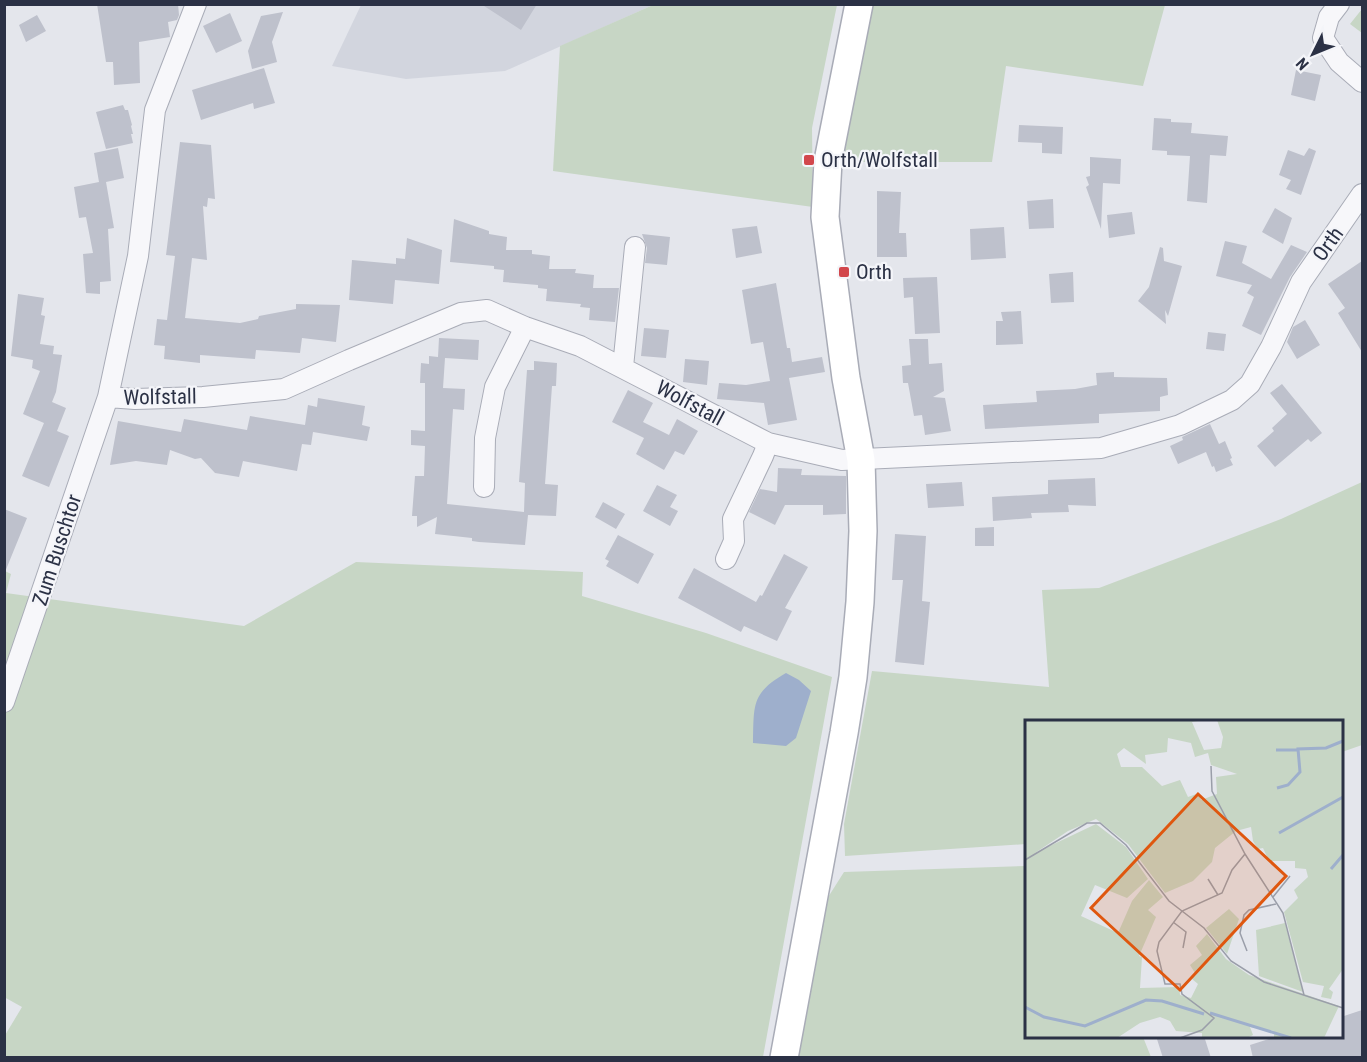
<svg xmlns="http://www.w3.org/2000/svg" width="1367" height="1062" viewBox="0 0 1367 1062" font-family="'Roboto Condensed',sans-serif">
<rect width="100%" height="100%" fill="#e4e6ec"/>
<path fill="#d2d5de" d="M361,5H653L505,71L406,79L332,66Z"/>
<path fill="#c7d6c5" d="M653,5H837L812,128L813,207L553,171L560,46Z
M868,5H1165L1143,86L1006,66L992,162H841Z
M1362,9V33L1350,24Z
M1362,482V745L1342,752V722H1026V844L845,856L844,824L872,671L1049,687L1042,590L1099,588L1281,519Z
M356,562L583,572L582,596L706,633L832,677L763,1057L5,1058L4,1037L22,1007L4,997L5,571L11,574L6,593L244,626Z
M1026,866V1036L1143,1037L1151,1057L797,1058L825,902L844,872Z"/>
<path fill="#9eafcc" d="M786,673L799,680L811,691L796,738L786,746L753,743C754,705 751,693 786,673Z"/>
<path fill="#bec1cc" d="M97,4H178L179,15L177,20L168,22L170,37L139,42L140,83L114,85L113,62H106Z
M481,4H537L521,30Z
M283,12L272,42L277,62L252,69L248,51L261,16Z
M230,13L242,41L216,53L203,26Z
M37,15L46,31L26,42L19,25Z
M264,68L275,103L254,109L253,103L201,120L192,90Z
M1296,70L1321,75L1315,101L1291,95Z
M123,105L125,110H128L132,125L131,126L133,134H131L133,143L106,149L96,112Z
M1154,118L1171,119V122L1192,123L1191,133L1228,136L1226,156L1210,155L1207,203L1187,201L1190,156L1167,155V151L1152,150Z
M1019,125L1063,127L1062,154L1042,153V143L1018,142Z
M180,142L211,145L215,199L208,198L207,207L203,206L207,260L192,258L185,318L240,323L258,319L259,316L296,309V304L340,305L336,342L302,338L300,353L256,350L255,359L200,355V363L164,359L165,346L154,345L157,319L167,320L175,256L166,255Z
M118,148L124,178L106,182L114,228L108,229L111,281L100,282V294L86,293L83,254L93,253L86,217L79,218L74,187L99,182L94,153Z
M1309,148L1316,151L1301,195L1286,189L1291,180L1279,175L1288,150L1304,156Z
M1090,157L1121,159L1120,184L1103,183L1101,229L1086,187L1089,185L1086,177L1090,176Z
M877,191L901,192L899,233H906L907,257H877Z
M1053,199L1054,228L1029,229L1027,201Z
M1275,208L1292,218L1283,244L1262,232Z
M1132,212L1135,234L1109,238L1107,215Z
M454,219L489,231V234L507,237L506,250H532V254L550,256L549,269H576L575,273L594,275L593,288H619L615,322L589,320L590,308L580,307L581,304L546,301L547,289L538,288V285L503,282L504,270L494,269V266L450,262Z
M757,226L762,253L736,258L732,229Z
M1004,227L1006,258L971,260L970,229Z
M642,234L670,237L667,265L645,263L647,248Z
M407,238L442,250L439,284L395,280L393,304L349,300L352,260L396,264V258L405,259Z
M1225,241L1247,246L1242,263L1271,279L1291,245L1307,252L1290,277L1261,335L1242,326L1254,297L1247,293L1252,285L1216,276Z
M1160,247L1163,248L1164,261L1182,266L1168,316L1165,310L1166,324L1138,301L1149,287Z
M1362,261V352L1338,313L1345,308L1328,284Z
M1073,272L1074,302L1051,303L1049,274Z
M937,277L940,333L915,334L913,297L904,298L903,278Z
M776,283L787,348H790L792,362L822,357L825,372L789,378L797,420L768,425L764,403L717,399L719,383L746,385L770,381L763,342L751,344L742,290Z
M18,294L44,298L41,315L45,316L40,344L54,346L53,354L62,355L56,392L52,402L66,408L57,431L69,436L49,487L22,476L44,423L23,414L40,371L32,368L33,360L11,356Z
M1021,311L1023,344L996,345V321H1003L1001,312Z
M1305,320L1320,345L1297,359L1287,342L1293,327Z
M644,328L669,330L666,358L641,356Z
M1208,332L1226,334L1224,351L1206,349Z
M439,338L479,340L478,360L445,358L443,388L465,389L464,410L453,409L447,504L524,512L525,483L519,482L527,370H534V361L557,363L556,386H552L545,484L558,485L556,516L528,515L525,545L479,542L472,541V538L435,534L437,517L417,527V516H412L415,476H424L425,446L411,445V430L425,431V383H420L421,363L429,364V356L438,357Z
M909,339H928L929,364L942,363L944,391L933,397L945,398L951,431L925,435L922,415L914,416L908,383H903L902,366L911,365Z
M685,359L709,361L707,385L683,382Z
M1114,372V377L1167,378L1168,395L1160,397V411L1099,414V423L985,429L983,405L1037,402L1036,391L1075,389L1097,385L1096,373Z
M1282,384L1322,433L1311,442L1308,439L1275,467L1257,446L1274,431L1272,428L1287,414L1270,393Z
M628,390L653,403L643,422L669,435L677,419L698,431L684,455L675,451L664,470L636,454L644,438L612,422Z
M318,398L365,406L362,425L370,427L367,441L313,432L311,445L302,444L297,471L243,461L239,477L215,473L201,458L195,459L170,450L167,465L136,461L110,465L118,421L181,432L184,419L247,430L250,416L305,425L308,405L317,407Z
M1210,424L1219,444L1225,441L1232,458L1230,459L1233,465L1216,472L1214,466L1212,467L1206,452L1178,464L1170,446L1183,440L1182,437Z
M778,468L802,469L801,475L846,476V514L823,515V505H785L775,525L749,512L760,489L777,492Z
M1095,478L1096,506L1068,505L1069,512L1031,513L1032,518L993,521L992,497L1048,494V480Z
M962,482L964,506L928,508L926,484Z
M657,485L677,495L670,507L678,511L670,526L643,511Z
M603,502L625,514L616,529L595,517Z
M4,509L27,518L5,572H4Z
M994,527V546H975V528Z
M895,534L926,536L922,601L930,602L924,665L895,662L903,580H892Z
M618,535L654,554L638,584L606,566L609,561L605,559Z
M784,554L808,567L785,608L792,611L777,641L744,626L741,632L678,598L694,568L756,602L760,595L762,596Z
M1362,1010V1058H1253L1250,1045L1278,1036H1341V1017Z
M1156,1036H1204L1211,1058H1163Z"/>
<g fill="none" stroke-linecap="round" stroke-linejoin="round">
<g stroke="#a9acb7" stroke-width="22">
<path id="minor" d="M1339,4L1329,17L1323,38L1339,62L1362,82
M623,367L635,247
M108,397L135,399L203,397L284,389L349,360L461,313L487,310L525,327L580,346L768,443L842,460L1101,448L1180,425L1232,400L1250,384L1271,347L1301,282L1362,194
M484,487L485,438L495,387L525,327
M726,559L734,541L733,519L763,456L768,443
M4,702L108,397L138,256L155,110L196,4"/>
</g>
<g stroke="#a9acb7" stroke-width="30">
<path id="secondary" d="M784,1058L844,733L853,677L860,602L863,531L861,460L846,378L825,217L828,161L859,4"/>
</g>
<use href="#minor" stroke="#f7f7fa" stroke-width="20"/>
<use href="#secondary" stroke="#fff" stroke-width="27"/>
</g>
<g fill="#d2474c" stroke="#f4f5f9" stroke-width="2">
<rect x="803" y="154" width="12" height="12" rx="3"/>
<rect x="838" y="266" width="12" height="12" rx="3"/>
</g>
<g text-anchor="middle" stroke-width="4.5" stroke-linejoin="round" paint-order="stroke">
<g font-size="21" fill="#2b3145" stroke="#f4f5f9" text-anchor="start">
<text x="821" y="167">Orth/Wolfstall</text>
<text x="856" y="279">Orth</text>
</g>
<g font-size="21" fill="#2b3145" stroke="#f4f5f9">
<text transform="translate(1328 244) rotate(-54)" y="7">Orth</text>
<text transform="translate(160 397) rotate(-1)" y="7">Wolfstall</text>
<text transform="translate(690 403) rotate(28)" y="7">Wolfstall</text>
<text transform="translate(57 550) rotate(-72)" y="7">Zum Buschtor</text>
</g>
</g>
<g transform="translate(1025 720)">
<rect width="318" height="318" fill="#e4e6ec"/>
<path d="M0,0H178L167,2L179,30L196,28L198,17L192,0H318V249L304,269L308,272L306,279L296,277L299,266L278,262L259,192L273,178L269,170L283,157L281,149L270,148V141H244L238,128L233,129L228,121L226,107L211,111L190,128L187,142L168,161L140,173L103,124L71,99L43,111L10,133L71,104L101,127L123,159L102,178L70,165L56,196L93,213L107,181L124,160L138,177L123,190L131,197L114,236L117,237L115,268L154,267L155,275L166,278L173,264L167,259L170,253L165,245L177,235L171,226L182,214L201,239L224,255L314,286L299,318H249V311L225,307L228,315L222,318H177V313L151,311L145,301L135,297L115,303L92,318H0ZM143,18L166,23L170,37L183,33L186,45L212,54L191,57L192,74L176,80L174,73L163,77L155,60L137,66L117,47H96L92,34L99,28L121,44L120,35L142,32ZM204,189L214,199L202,234L181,208ZM260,203L278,272L234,256L231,210Z" fill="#c7d6c5" fill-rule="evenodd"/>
<path fill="none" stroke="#9eafcc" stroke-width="3" d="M251,30H273M252,68L263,65L275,52L273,29L301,28L318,21M254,113L318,77M306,149L318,135M0,287L19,297L60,306L121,280L137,281L179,294M185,293L266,318"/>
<path fill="none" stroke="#9a9ea9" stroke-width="1.5" d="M186,46L187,71L220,134L258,193L279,275M0,140L62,103H75L101,125L144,181L179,208L206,241L239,262L318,288M183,159L193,175M248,177L265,156M148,202L161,212L158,228M222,231L215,213L219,195L224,190L251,184M155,318L177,310L189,298L157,274L155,264H140L132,231L134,222L157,191L197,173L207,150L220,134"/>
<path fill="#df570f" fill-opacity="0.15" stroke="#df570f" stroke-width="3" d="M173,74L261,156L155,270L66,188Z"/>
<rect width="318" height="318" fill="none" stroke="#2b3145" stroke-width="3"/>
</g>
<rect width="1367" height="1062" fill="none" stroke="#2b3145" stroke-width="12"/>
<g transform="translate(1313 54) rotate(227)" stroke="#f4f5f9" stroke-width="4.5" paint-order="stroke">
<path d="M0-4.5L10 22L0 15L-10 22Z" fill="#2b3145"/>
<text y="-9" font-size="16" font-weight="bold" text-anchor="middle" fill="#2b3145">N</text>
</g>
</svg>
